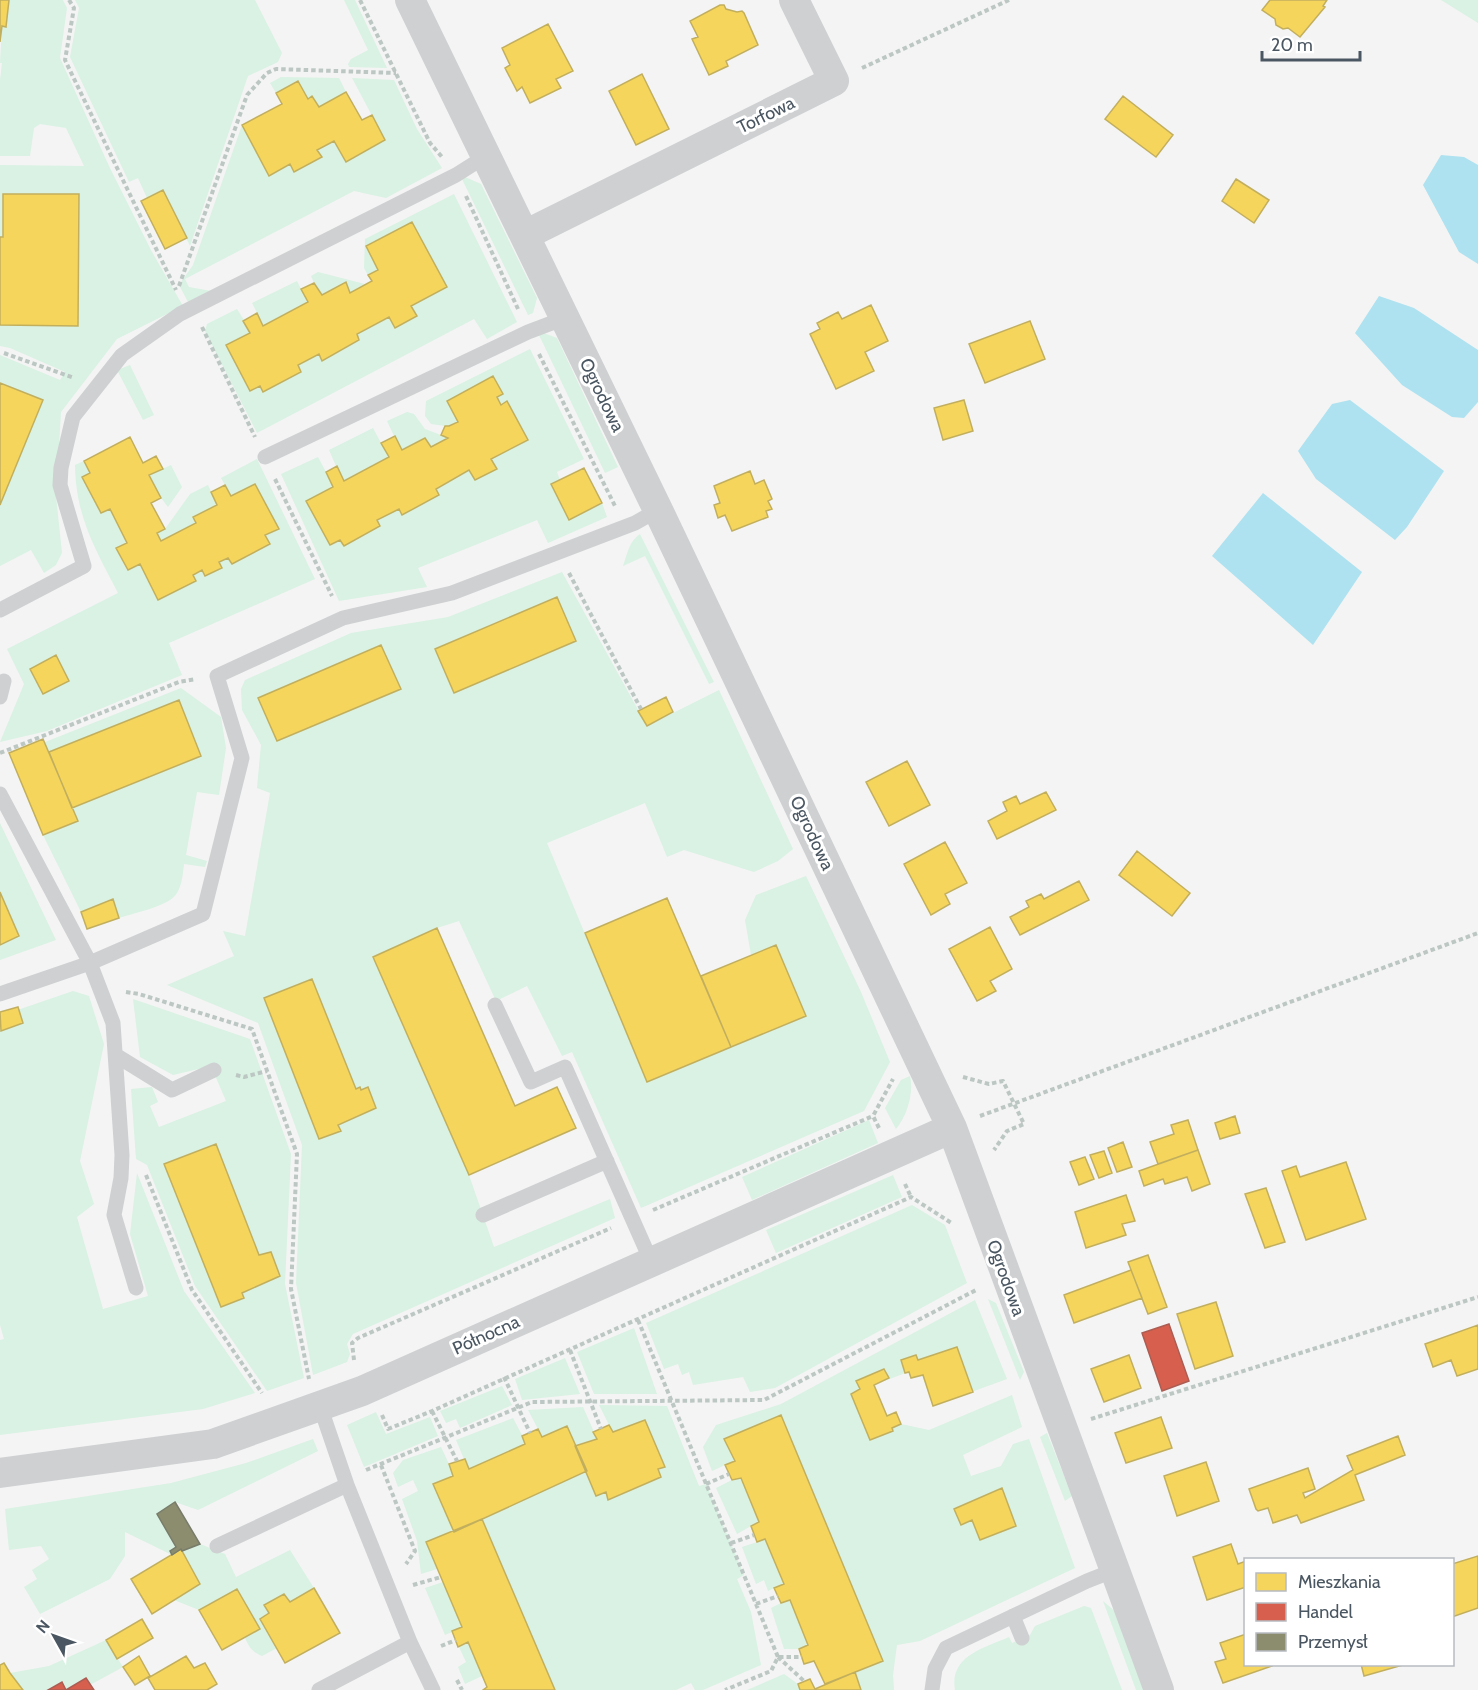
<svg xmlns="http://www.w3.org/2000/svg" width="1478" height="1690" viewBox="0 0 1478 1690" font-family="Cabin,sans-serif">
<rect width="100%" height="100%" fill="#f4f4f4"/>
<path fill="#d9f2e3" d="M9,0H63L67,8L60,58L109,166L152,252L183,306L117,339L61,412L56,496L62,553L56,565L44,573L31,550L0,566V505L43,400L0,383V355L60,380L65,372L10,348L0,346V325L78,326L79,194H3V237H0V165L84,166L66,128L40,124L34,128L30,156H0V80L2,63H0L2,26H6Z
M75,0H255L282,53L278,62L248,76L190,246L163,190L147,198L138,178L129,182L78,74L70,57L79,8Z
M344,0H355L387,68L349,67L348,64L351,59L368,50Z
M1441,0H1478V23Z
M281,77L339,78L346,92L319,107L312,96L308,99L298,81L276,93L270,83Z
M352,78L394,80L417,129L442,168L386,198L354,191L185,279L189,287L211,291L188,302L179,285L193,265L242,125L269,176L290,164L294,171L321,158L317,150L334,141L346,162L385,140Z
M465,177L481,184L537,298L533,313L528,315L462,179Z
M454,194L517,322L487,339L474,319L257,433L205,331L207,324L237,309L244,320L257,313L252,303L297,281L301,289L314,283L311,276L318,272L365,284L371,281L364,268L365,239Z
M541,332L557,338L618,467L605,473L539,335Z
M530,349L584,459L557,472L560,480L551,485L569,519L602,503L607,517L548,543L537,520L418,568L427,587L339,601L281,474L318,457L326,472L336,466L329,450L373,428L381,443L394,436L387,421L407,412L414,414L425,429L441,435L445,426L431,424L425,416L426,401Z
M130,365L154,415L143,420L117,370Z
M257,459L315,579L169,643L182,675L47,731L0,742L24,684L7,649L118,593C95,548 76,518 75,465L84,461L90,473L83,477L101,513L110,509L127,543L116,548L127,570L140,564L158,600L196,581L193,575L202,570L205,576L222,568L219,562L228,558L232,564L270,544L265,535L278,528L255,484L231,496L221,478Z
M171,465L182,487L168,507L161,498L149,475Z
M208,485L217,505L193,517L196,523L161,541L157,533L165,529L190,494Z
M640,534L714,682L709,684L645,556L623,566C627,555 629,541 640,534Z
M562,572L647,726L719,690L793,849L778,861L754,872L684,850L667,857L645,803L547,843L647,1082L805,1016L776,945L751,955L745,920L756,895L806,876L861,992L890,1062L864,1111L641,1208L572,1052L562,1056L527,986L496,1001L459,921L437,928L373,957L469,1175L494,1247L610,1199L615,1218L353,1334L347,1344L350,1354L347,1362L313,1375L296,1283L302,1145L258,1023L167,985L234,956L223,931L245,936L270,793L257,788L261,745L242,710L241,689L245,680L351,633L448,617Z
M181,688L221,717L226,748L219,795L197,792L186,855L207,861L205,867L184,864C183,873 182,885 177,893C170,906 134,913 119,918L112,900L81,912L43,835L10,756Z
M0,823L56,940L0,960Z
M73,991L89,996L104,1044L80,1161L94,1204L77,1217L103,1309L148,1296L130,1234L137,1173L184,1291L255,1393L203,1409L0,1435V1340L4,1339L0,1325V1016Z
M133,999L250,1039L291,1154L285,1284L304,1378L267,1391L195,1286L147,1165L136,1159L131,1089L152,1087L158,1102L150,1106L159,1127L226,1101L211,1066L173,1075L140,1057Z
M910,1076C914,1093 907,1116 896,1129L885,1108L901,1080Z
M869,1120L878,1143L752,1200L742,1177Z
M893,1175L902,1197L776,1253L766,1230Z
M912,1205L945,1225L967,1283L775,1388L750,1392L743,1377L693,1385L689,1372L682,1375L678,1364L664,1369L646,1323Z
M988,1299L996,1303L1024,1372L1020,1380Z
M975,1300L1007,1379L933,1406L922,1375L911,1378L908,1372L874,1385L887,1415L896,1412L901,1424L929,1430L1012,1395L1022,1427L963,1455L971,1476L1001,1466L1013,1444L1029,1439L1075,1568L920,1641L897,1645L893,1675L894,1690H747L784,1674L798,1684L810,1679L815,1689L825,1684L814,1661L804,1664L799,1649H784L771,1608L781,1603L774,1588L768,1591L764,1580L756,1584L742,1547L757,1542L751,1526L737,1534L716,1488L732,1480L725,1465L712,1471L703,1447L716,1425L781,1404Z
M634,1328L657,1394H594L577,1352Z
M565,1358L580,1394L522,1400L515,1379Z
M502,1386L512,1405L460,1428L456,1419L446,1423L440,1411Z
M599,1405L667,1406L699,1486L706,1484L744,1575L737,1579L751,1612L761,1665L703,1690H695L691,1683L676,1690H483L487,1687L482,1676L465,1684L458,1667L466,1662L452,1632L445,1635L425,1588L443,1582L437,1569L421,1574L417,1541L402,1499L418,1491L413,1480L398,1487L393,1473L403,1460L441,1447L449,1464L464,1459L456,1440L513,1418L522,1435L538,1429L528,1410L583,1407L594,1432L609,1425Z
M376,1412L386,1434L430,1417L438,1436L364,1467L347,1425Z
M1047,1433L1072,1496L1065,1501L1040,1437Z
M313,1439L318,1451L198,1510L175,1502L158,1514L176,1547L170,1551L172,1555L125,1532V1556L110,1579L40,1614L24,1587L37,1579L32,1570L49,1559L41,1546L9,1550L5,1509L171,1483L246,1463Z
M200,1544L225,1554L236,1577L290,1550L314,1588L290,1602L284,1594L264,1605L269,1613L260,1619L277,1648L262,1656C252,1652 249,1647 245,1638L260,1629L237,1589L199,1610L174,1600L182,1551Z
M1103,1601L1117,1613L1146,1690H1136Z
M1084,1606L1091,1608L1122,1690H955C949,1656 984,1648 1009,1637L1012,1643L1030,1635L1035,1626Z
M106,1640L123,1667L90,1685L86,1678L66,1690L61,1682L48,1690H23L10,1673L49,1666Z"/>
<path fill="#aee2f0" d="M1441,155L1464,157L1478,165V264L1459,252L1423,185Z
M1379,296L1414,308L1478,350V402L1464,418L1452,417L1402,385L1355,333Z
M1350,400L1444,471L1407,527L1395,540L1316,479L1298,451L1332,404Z
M1263,493L1362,572L1313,645L1212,556Z"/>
<path fill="#f6d55c" stroke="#c2af5e" stroke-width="1.5" d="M0,0H9L6,27L2,26L0,42Z
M1270,0H1327L1323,6L1325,7L1300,37L1288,28L1283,29L1276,25L1275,19L1262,10Z
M720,5H724L726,9L737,12L742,11L744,13L758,45L726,61L728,66L709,75L692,39L698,37L690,21Z
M548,24L573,71L556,79L561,88L530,103L522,87L517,91L505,68L510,65L502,48Z
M642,74L669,129L636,145L609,91Z
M298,81L308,99L312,96L319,107L346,92L362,120L372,115L385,140L346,162L334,141L317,150L322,157L294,172L290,164L269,176L242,125L282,104L276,93Z
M1123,96L1173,135L1156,157L1105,119Z
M1236,179L1269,200L1254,223L1222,201Z
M163,190L187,238L165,249L141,201Z
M3,194H79L78,326L0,325V237H3Z
M412,222L447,287L411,306L417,316L395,328L389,317L357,334L359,340L322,361L319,354L298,365L301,372L263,392L260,386L250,391L226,345L250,333L243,321L257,313L263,326L308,302L301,289L314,283L322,295L346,282L350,293L372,281L368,275L378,270L366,246Z
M871,305L888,341L865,352L874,371L836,389L810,334L820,329L817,323L838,312L842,319Z
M1030,321L1045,359L985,383L969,344Z
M493,376L503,394L497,397L501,405L507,401L528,440L491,459L497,469L475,480L469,470L436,489L439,495L402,515L399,509L377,520L380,526L344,546L340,540L330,545L306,501L333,487L326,472L337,466L344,481L389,457L381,443L395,436L402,450L425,438L431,447L448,438L441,435L445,426H449L458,422L447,401Z
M0,383L43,400L0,505Z
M964,400L973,431L943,440L934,408Z
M130,437L143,463L156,456L163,469L149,475L161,498L151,503L165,529L157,533L161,541L196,523L193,517L217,505L211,492L225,485L231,496L255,484L279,529L265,535L270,544L232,564L228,558L219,562L222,568L205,576L202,570L193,575L196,581L158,600L140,564L128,570L116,548L127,543L110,509L101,513L82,477L90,473L84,461Z
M584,468L602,503L569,520L551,484Z
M750,471L755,484L764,480L772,499L768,501L772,509L766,511L768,517L732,531L725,515L718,518L714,505L720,503L714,486Z
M557,597L576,641L454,693L435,649Z
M381,645L401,689L277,741L258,698Z
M56,655L69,681L43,694L30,669Z
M666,697L673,712L647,726L638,711Z
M179,700L201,756L72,808L49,752Z
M43,739L78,821L43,835L9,753Z
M907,761L930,805L889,826L866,782Z
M1046,792L1056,810L997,839L988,821L1007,811L1003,802L1016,796L1020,804Z
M945,842L967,883L945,894L950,904L931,915L904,864Z
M1137,851L1190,893L1172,916L1119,875Z
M1079,881L1089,900L1020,935L1010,917L1029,907L1026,901L1041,894L1044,899Z
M0,892L19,936L0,945Z
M667,898L731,1047L647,1082L585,933Z
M113,899L119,918L87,929L81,912Z
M990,927L1012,969L990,981L996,991L977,1001L949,949Z
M437,928L515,1106L557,1087L576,1128L469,1175L373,957Z
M776,945L806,1016L731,1047L701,976Z
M312,979L356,1089L360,1087L361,1090L368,1087L376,1108L338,1125L341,1131L319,1139L264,998Z
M18,1007L23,1023L1,1031L0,1012Z
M1235,1116L1240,1133L1220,1139L1215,1123Z
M1188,1120L1198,1150L1158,1164L1150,1142L1174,1134L1171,1125Z
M1123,1142L1132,1167L1117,1172L1108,1148Z
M216,1144L259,1255L271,1252L280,1276L242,1293L244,1298L221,1307L164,1164Z
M1198,1150L1210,1184L1192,1191L1187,1177L1165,1184L1163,1179L1144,1186L1139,1171Z
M1104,1151L1112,1173L1099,1178L1090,1155Z
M1085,1157L1094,1179L1079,1185L1070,1162Z
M1346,1162L1366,1219L1306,1240L1282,1171L1296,1166L1300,1177Z
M1266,1188L1285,1242L1265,1248L1245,1194Z
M1126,1195L1135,1221L1122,1224L1126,1235L1086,1248L1075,1212Z
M1148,1255L1167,1307L1148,1314L1128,1262Z
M1131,1270L1142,1298L1074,1323L1064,1295Z
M1216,1302L1233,1356L1195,1369L1177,1314Z
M1478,1325V1369L1457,1376L1451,1360L1433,1367L1425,1344Z
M957,1347L973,1392L933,1406L923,1375L911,1378L909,1372L905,1373L901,1360L916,1355L918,1360Z
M1129,1355L1141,1388L1104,1402L1091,1369Z
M884,1369L889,1378L874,1385L887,1416L896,1412L901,1424L892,1428L893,1431L870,1440L851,1394L860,1389L856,1381Z
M781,1415L883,1661L825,1684L814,1661L804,1664L799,1649L808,1645L790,1600L781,1603L774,1588L784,1584L765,1539L757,1542L751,1526L759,1522L741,1478L732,1480L725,1465L735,1461L724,1439Z
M1161,1417L1172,1448L1126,1463L1115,1433Z
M645,1420L665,1467L658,1469L661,1477L608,1500L606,1492L596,1496L575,1446L597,1439L593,1432L609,1425L613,1432Z
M567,1426L587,1471L454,1532L433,1484L453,1476L449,1464L465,1459L469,1469L525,1444L522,1436L538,1429L542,1437Z
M1398,1436L1405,1455L1355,1475L1364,1500L1301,1523L1297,1515L1273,1523L1268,1508L1258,1511L1256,1509L1249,1489L1308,1468L1315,1489L1303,1493L1305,1498L1353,1470L1347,1456Z
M1206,1462L1219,1501L1177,1516L1164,1476Z
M1002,1488L1016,1526L980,1540L972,1520L961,1525L954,1509Z
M482,1519L555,1690H483L487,1687L468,1642L458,1647L452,1631L462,1627L426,1542Z
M1231,1544L1238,1564L1246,1561V1587L1207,1600L1193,1557Z
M181,1549L200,1584L152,1614L131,1579Z
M1478,1556V1608L1452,1617V1564Z
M314,1588L340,1633L285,1663L260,1619L269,1613L264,1605L284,1594L290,1602Z
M237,1589L260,1629L222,1650L199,1610Z
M142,1619L153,1638L117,1659L106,1640Z
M1246,1634V1664H1272V1666L1223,1683L1215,1662L1226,1659L1220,1643Z
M139,1656L150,1676L135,1685L123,1667Z
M186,1656L194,1668L205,1663L217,1684L207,1690H155L148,1678Z
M4,1663L10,1673L23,1690H0V1665Z
M1361,1664H1403V1665L1364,1676Z
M855,1672L861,1690H800L798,1684L810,1679L815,1689Z"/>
<path fill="#d6604d" stroke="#ac5d53" stroke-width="1.5" d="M1169,1324L1189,1381L1162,1391L1142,1333Z
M86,1678L94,1690H48L62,1682L66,1690Z"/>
<path fill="#8c8c6e" stroke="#787c6a" stroke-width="1.5" d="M175,1502L200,1544L182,1551L181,1549L172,1555L170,1551L176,1547L157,1514Z"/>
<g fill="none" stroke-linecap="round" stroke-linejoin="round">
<path stroke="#bcc7c4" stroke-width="4" stroke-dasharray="4.5 3" stroke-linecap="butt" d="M69,0L74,8L65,60L176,290
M360,0L430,143L442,157
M862,68L1009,0
M466,196L518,309
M179,286L247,95L267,73L276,69L396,73
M202,327L255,437
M4,353L74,378
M539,354L615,506
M275,479L332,596
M569,573L641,709
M0,753L179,682L196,679
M126,992L139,994L252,1029L297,1154L291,1289L309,1379
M236,1075L244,1077L267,1071
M963,1077L989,1084L1003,1081L1024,1124L1007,1131L994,1150
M980,1116L1478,933
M879,1128L873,1116L893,1079
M146,1175L192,1290L262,1393
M905,1184L911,1197
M653,1210L873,1116
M638,1320L778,1657L771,1671L725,1690
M570,1350L601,1429
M354,1360L352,1343L358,1338L611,1228
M504,1377L530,1433
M432,1411L457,1461
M382,1415L388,1429L432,1411L911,1197L953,1224
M1091,1419L1478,1297
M381,1465L415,1551L406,1564
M366,1470L532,1402L764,1400L978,1289
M706,1484L729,1474
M731,1543L754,1535
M413,1585L441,1577
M756,1604L778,1596
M441,1646L456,1640
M778,1657L804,1681
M779,1657H802
M457,1680L462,1690"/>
<path stroke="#ced0d2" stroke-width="15" d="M265,457L528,332L565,318
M0,610L84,566L60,485L61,468L73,417L122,355L180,314L456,175L486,156
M0,697L4,681
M0,794L90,963L113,1023L122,1155L121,1178L114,1215L136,1288
M0,994L90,963L203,914L242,758L217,676L343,618L452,593L635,523L658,510
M495,1005L531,1082L565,1067L651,1261
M117,1056L172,1090L214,1070
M483,1215L607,1161
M217,1546L347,1485
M1013,1616L1022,1638
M410,1642L433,1690
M319,1690L410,1642L347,1485L320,1406
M932,1690L935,1669L946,1648L1087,1581L1115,1570"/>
<path stroke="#ced0d2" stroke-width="30" d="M410,0L658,510L952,1128L1159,1690
M525,235L834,81L794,0
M0,1473L213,1444L362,1391L952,1128"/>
</g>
<g text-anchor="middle" stroke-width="6" stroke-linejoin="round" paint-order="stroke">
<g font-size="18" fill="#4a5661" stroke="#fff">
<text transform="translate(766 115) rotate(-26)" y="6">Torfowa</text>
<text transform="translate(602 395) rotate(64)" y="6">Ogrodowa</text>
<text transform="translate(812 833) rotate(65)" y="6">Ogrodowa</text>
<text transform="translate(1006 1278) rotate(70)" y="6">Ogrodowa</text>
<text transform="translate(486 1335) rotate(-24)" y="6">Północna</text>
</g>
</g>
<rect x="1244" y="1558" width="210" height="108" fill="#ffffff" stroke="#b7bbc0" stroke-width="1.5"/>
<rect x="1256" y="1573" width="30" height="18" fill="#f6d55c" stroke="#b7bbc0" stroke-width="1.5"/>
<text x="1298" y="1588" font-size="18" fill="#4a5661">Mieszkania</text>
<rect x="1256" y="1603" width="30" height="18" fill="#d6604d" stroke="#b7bbc0" stroke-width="1.5"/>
<text x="1298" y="1618" font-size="18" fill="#4a5661">Handel</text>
<rect x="1256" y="1633" width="30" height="18" fill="#8c8c6e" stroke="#b7bbc0" stroke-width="1.5"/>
<text x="1298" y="1648" font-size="18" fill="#4a5661">Przemysł</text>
<g transform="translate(54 1636) rotate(310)" stroke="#ffffff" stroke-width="4.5" paint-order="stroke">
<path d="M0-4.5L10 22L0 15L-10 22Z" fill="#4a5661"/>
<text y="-9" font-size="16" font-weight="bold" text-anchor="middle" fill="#4a5661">N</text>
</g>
<path d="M1262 51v9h98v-9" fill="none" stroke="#4a5661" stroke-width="3"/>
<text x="1271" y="51" font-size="18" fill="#4a5661" stroke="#ffffff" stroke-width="4.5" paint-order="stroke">20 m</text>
</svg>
